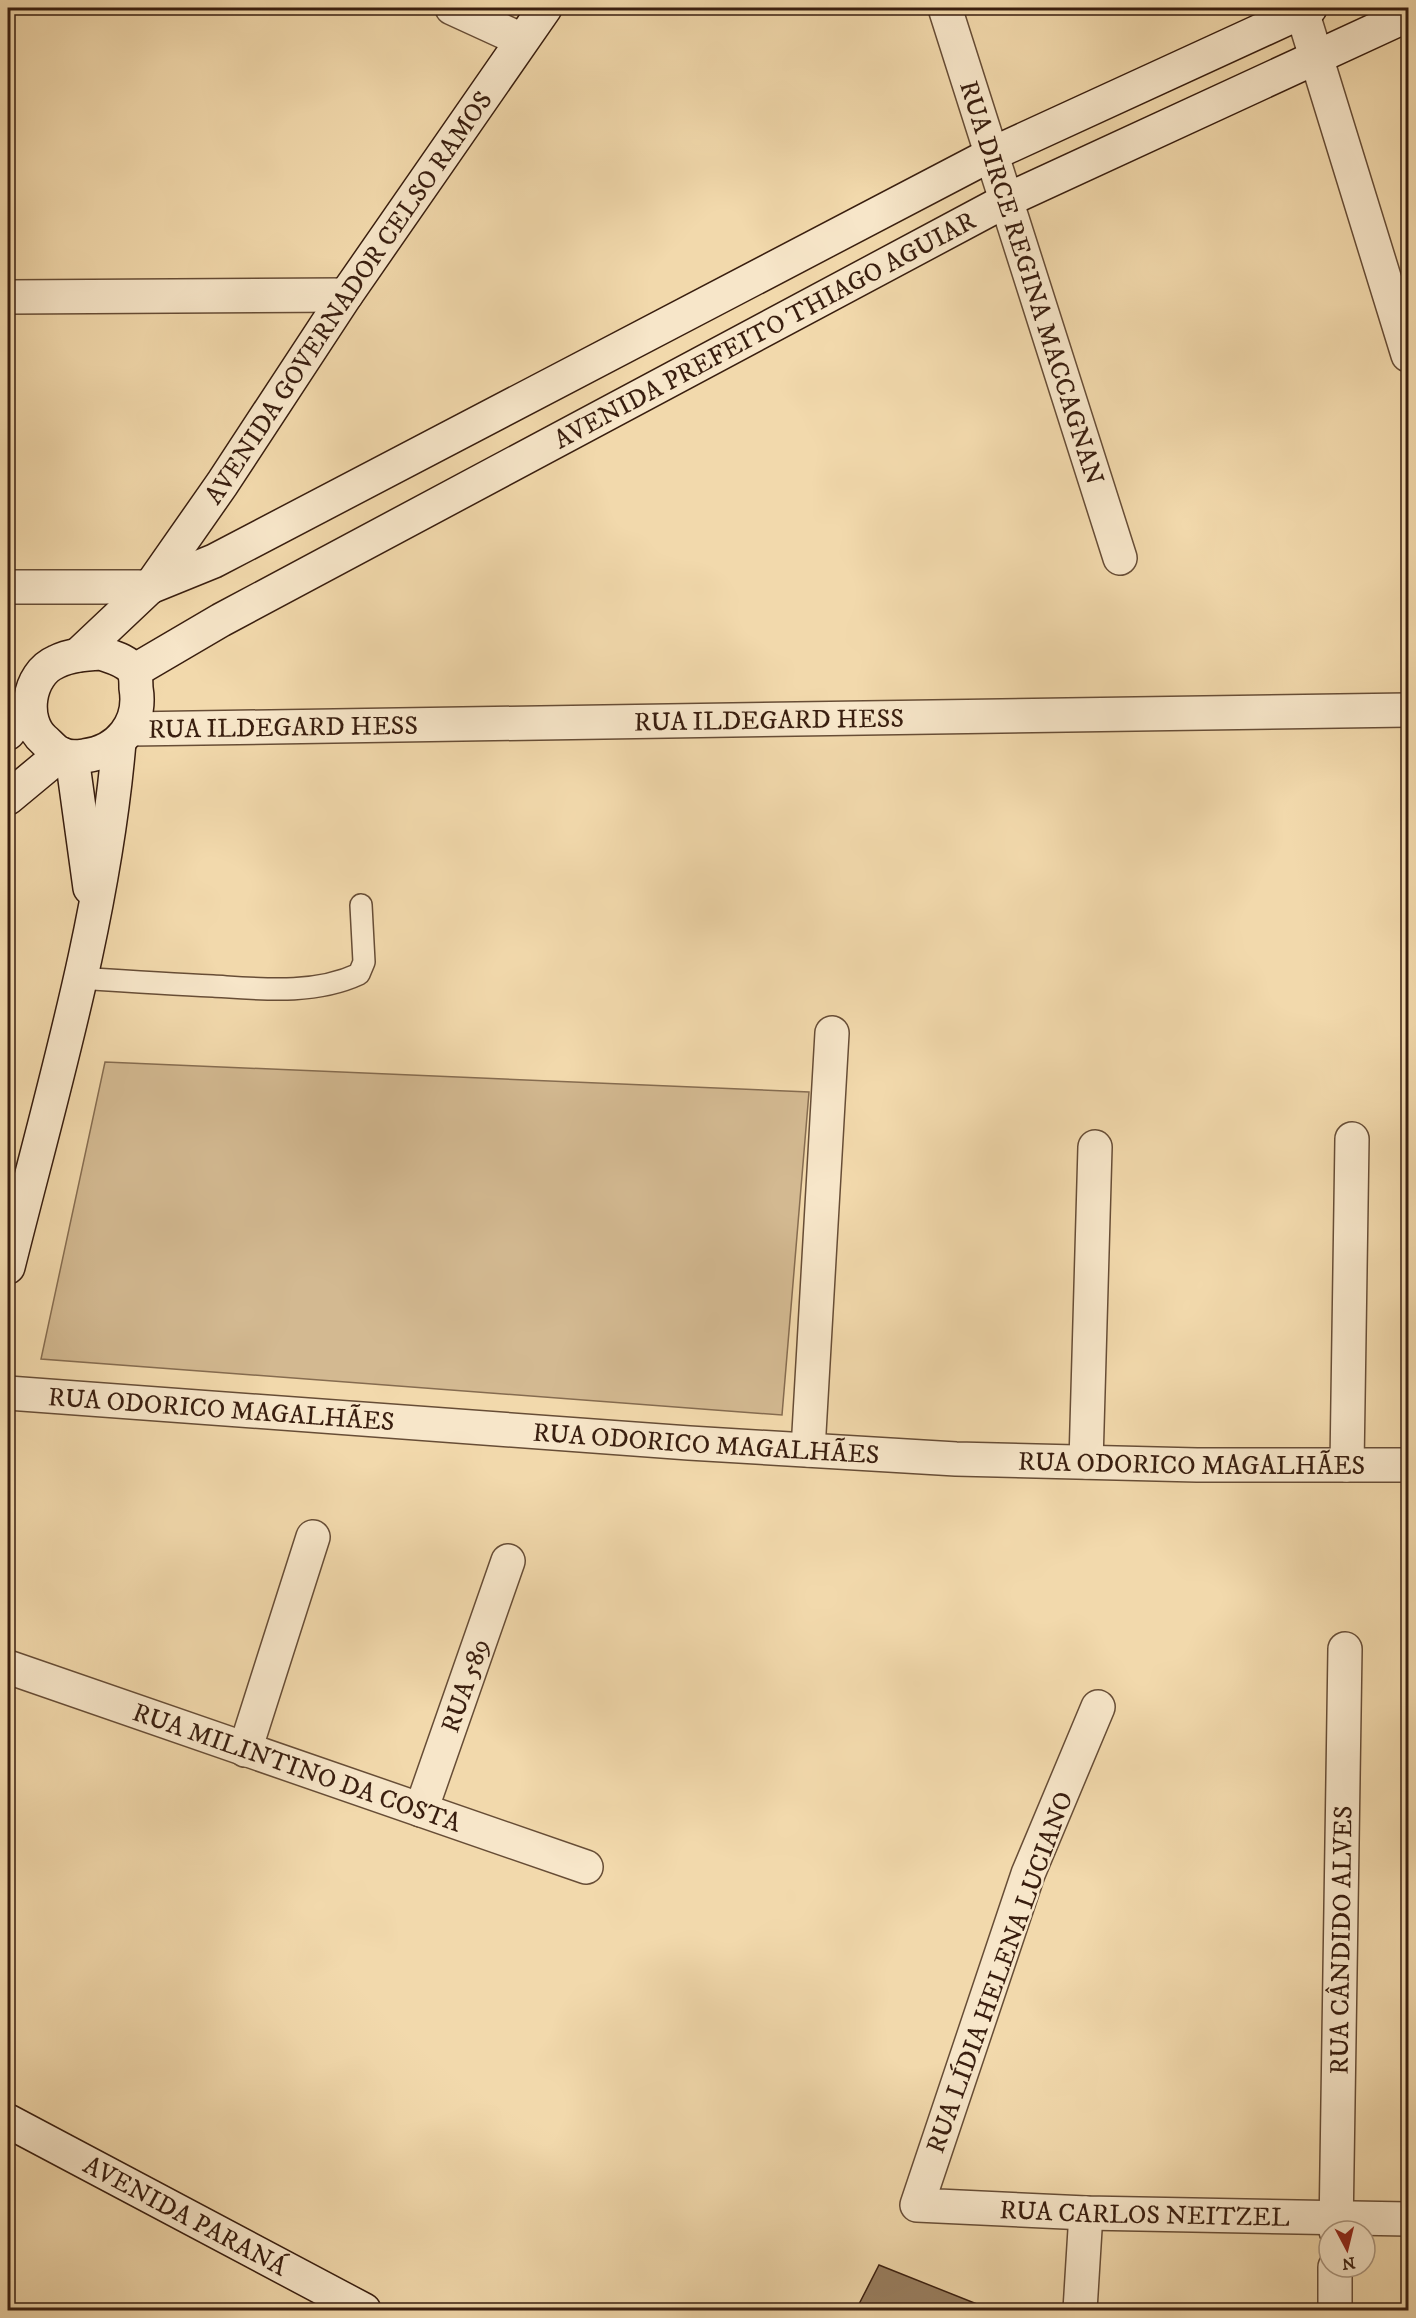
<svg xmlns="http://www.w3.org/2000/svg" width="1416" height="2318" viewBox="0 0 1416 2318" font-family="'IM FELL DW Pica',serif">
<rect width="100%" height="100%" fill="#f2d9ac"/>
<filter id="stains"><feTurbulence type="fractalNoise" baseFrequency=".00333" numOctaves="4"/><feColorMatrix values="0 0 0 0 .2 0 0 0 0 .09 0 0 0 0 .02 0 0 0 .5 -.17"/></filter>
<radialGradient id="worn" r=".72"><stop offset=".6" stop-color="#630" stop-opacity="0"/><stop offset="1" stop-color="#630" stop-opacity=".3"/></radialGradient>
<path fill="#d3b991" stroke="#866c50" stroke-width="1.5" d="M105,1062L809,1092L782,1415L41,1359Z"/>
<path fill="#997f61" stroke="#391e0f" stroke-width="1.5" d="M879,2265L992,2310H856Z"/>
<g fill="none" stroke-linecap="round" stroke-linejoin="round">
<g stroke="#674d36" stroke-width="24">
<path id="lane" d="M79,978C124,981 169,984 213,986C261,989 314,995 359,974L364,962L361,905"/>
</g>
<g stroke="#674d36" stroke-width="36">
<g id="street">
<path d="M452,8L522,40"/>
<path id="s1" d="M945,8L1120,558"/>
<path d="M1301,8L1408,355"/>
<path d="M8,297L346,295"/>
<path d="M8,587H150"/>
<path id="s2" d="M130,729L1408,710"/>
<path id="s3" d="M8,1393L689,1443L956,1459L1197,1465H1408"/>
<path d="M808,1450L832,1033"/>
<path d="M1086,1462L1095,1147"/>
<path d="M1347,1465L1352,1139"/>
<path id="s4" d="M8,1667L586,1867"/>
<path id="s5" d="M1098,1707L1028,1874L917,2205L1086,2213L1408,2219"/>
<path d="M245,1750L313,1537"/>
<path id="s6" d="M421,1810L508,1561"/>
<path id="s7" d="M1336,2231L1345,1649"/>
<path d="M1080,2310L1086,2213"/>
<path d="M1335,2310V2267"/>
</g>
</g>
<g stroke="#391e0f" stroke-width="36">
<g id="secondary">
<path d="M150,587L214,561L992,154L1310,8"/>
<path d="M101,653C112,657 126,660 133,670C136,675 136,683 136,688C142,723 119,752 84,756C77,757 69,758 62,754C55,752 49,744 44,740C21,720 28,674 56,662C70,655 86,654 101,653Z"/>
<path id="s8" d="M78,655L150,587L222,484L346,295L545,8"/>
<path id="s9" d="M134,671L221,620L1007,200L1408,15"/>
<path d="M8,733L29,705"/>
<path d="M72,757L90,888"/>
<path d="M8,798L61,754"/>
<path d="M8,1267C51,1095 104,920 119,742"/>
<path id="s10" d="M8,2121L364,2310"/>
</g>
</g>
<use href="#lane" stroke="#f7e6c9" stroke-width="21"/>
<use href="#street" stroke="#f7e6c9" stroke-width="33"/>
<use href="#secondary" stroke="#f7e6c9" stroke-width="33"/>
</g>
<g text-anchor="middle" stroke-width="5" stroke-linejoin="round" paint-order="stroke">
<g font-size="26" fill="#391e0f" stroke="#f7e6c9">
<text dy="9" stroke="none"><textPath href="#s1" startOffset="288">RUA DIRCE REGINA MACCAGNAN</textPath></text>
<text dy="9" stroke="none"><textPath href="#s8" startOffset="450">AVENIDA GOVERNADOR CELSO RAMOS</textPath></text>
<text dy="9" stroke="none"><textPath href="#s9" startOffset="717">AVENIDA PREFEITO THIAGO AGUIAR</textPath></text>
<text dy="9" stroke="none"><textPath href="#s2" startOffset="639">RUA ILDEGARD HESS</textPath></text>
<text dy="9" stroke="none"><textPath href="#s2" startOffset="153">RUA ILDEGARD HESS</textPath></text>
<text dy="9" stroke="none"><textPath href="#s3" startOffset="214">RUA ODORICO MAGALHÃES</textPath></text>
<text dy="9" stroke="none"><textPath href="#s3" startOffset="700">RUA ODORICO MAGALHÃES</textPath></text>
<text dy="9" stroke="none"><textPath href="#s3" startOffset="1186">RUA ODORICO MAGALHÃES</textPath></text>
<text dy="9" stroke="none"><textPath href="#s6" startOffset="132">RUA 589</textPath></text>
<text dy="9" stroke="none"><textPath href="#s4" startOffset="306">RUA MILINTINO DA COSTA</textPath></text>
<text dy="9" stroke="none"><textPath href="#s7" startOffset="291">RUA CÂNDIDO ALVES</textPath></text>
<text transform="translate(999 1972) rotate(-70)" y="9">RUA LÍDIA HELENA LUCIANO</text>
<text dy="9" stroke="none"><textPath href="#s5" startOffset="758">RUA CARLOS NEITZEL</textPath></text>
<text dy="9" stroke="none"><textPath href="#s10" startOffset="201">AVENIDA PARANÁ</textPath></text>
</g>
</g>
<rect width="1416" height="2318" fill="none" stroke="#f2d9ac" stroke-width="30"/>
<rect x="9" y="9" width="1398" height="2300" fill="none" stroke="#391e0f" stroke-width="3"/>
<rect x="15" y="15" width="1386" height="2288" fill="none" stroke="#391e0f" stroke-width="1.5"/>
<g transform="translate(1347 2249) rotate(173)"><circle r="28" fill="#f7e6c9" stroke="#ab967f" stroke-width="1.5"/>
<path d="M0-4.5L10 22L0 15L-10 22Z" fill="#8f2418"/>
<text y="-9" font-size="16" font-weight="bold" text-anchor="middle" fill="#391e0f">N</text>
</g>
<rect width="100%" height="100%" filter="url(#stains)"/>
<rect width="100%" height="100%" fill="url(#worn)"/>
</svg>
